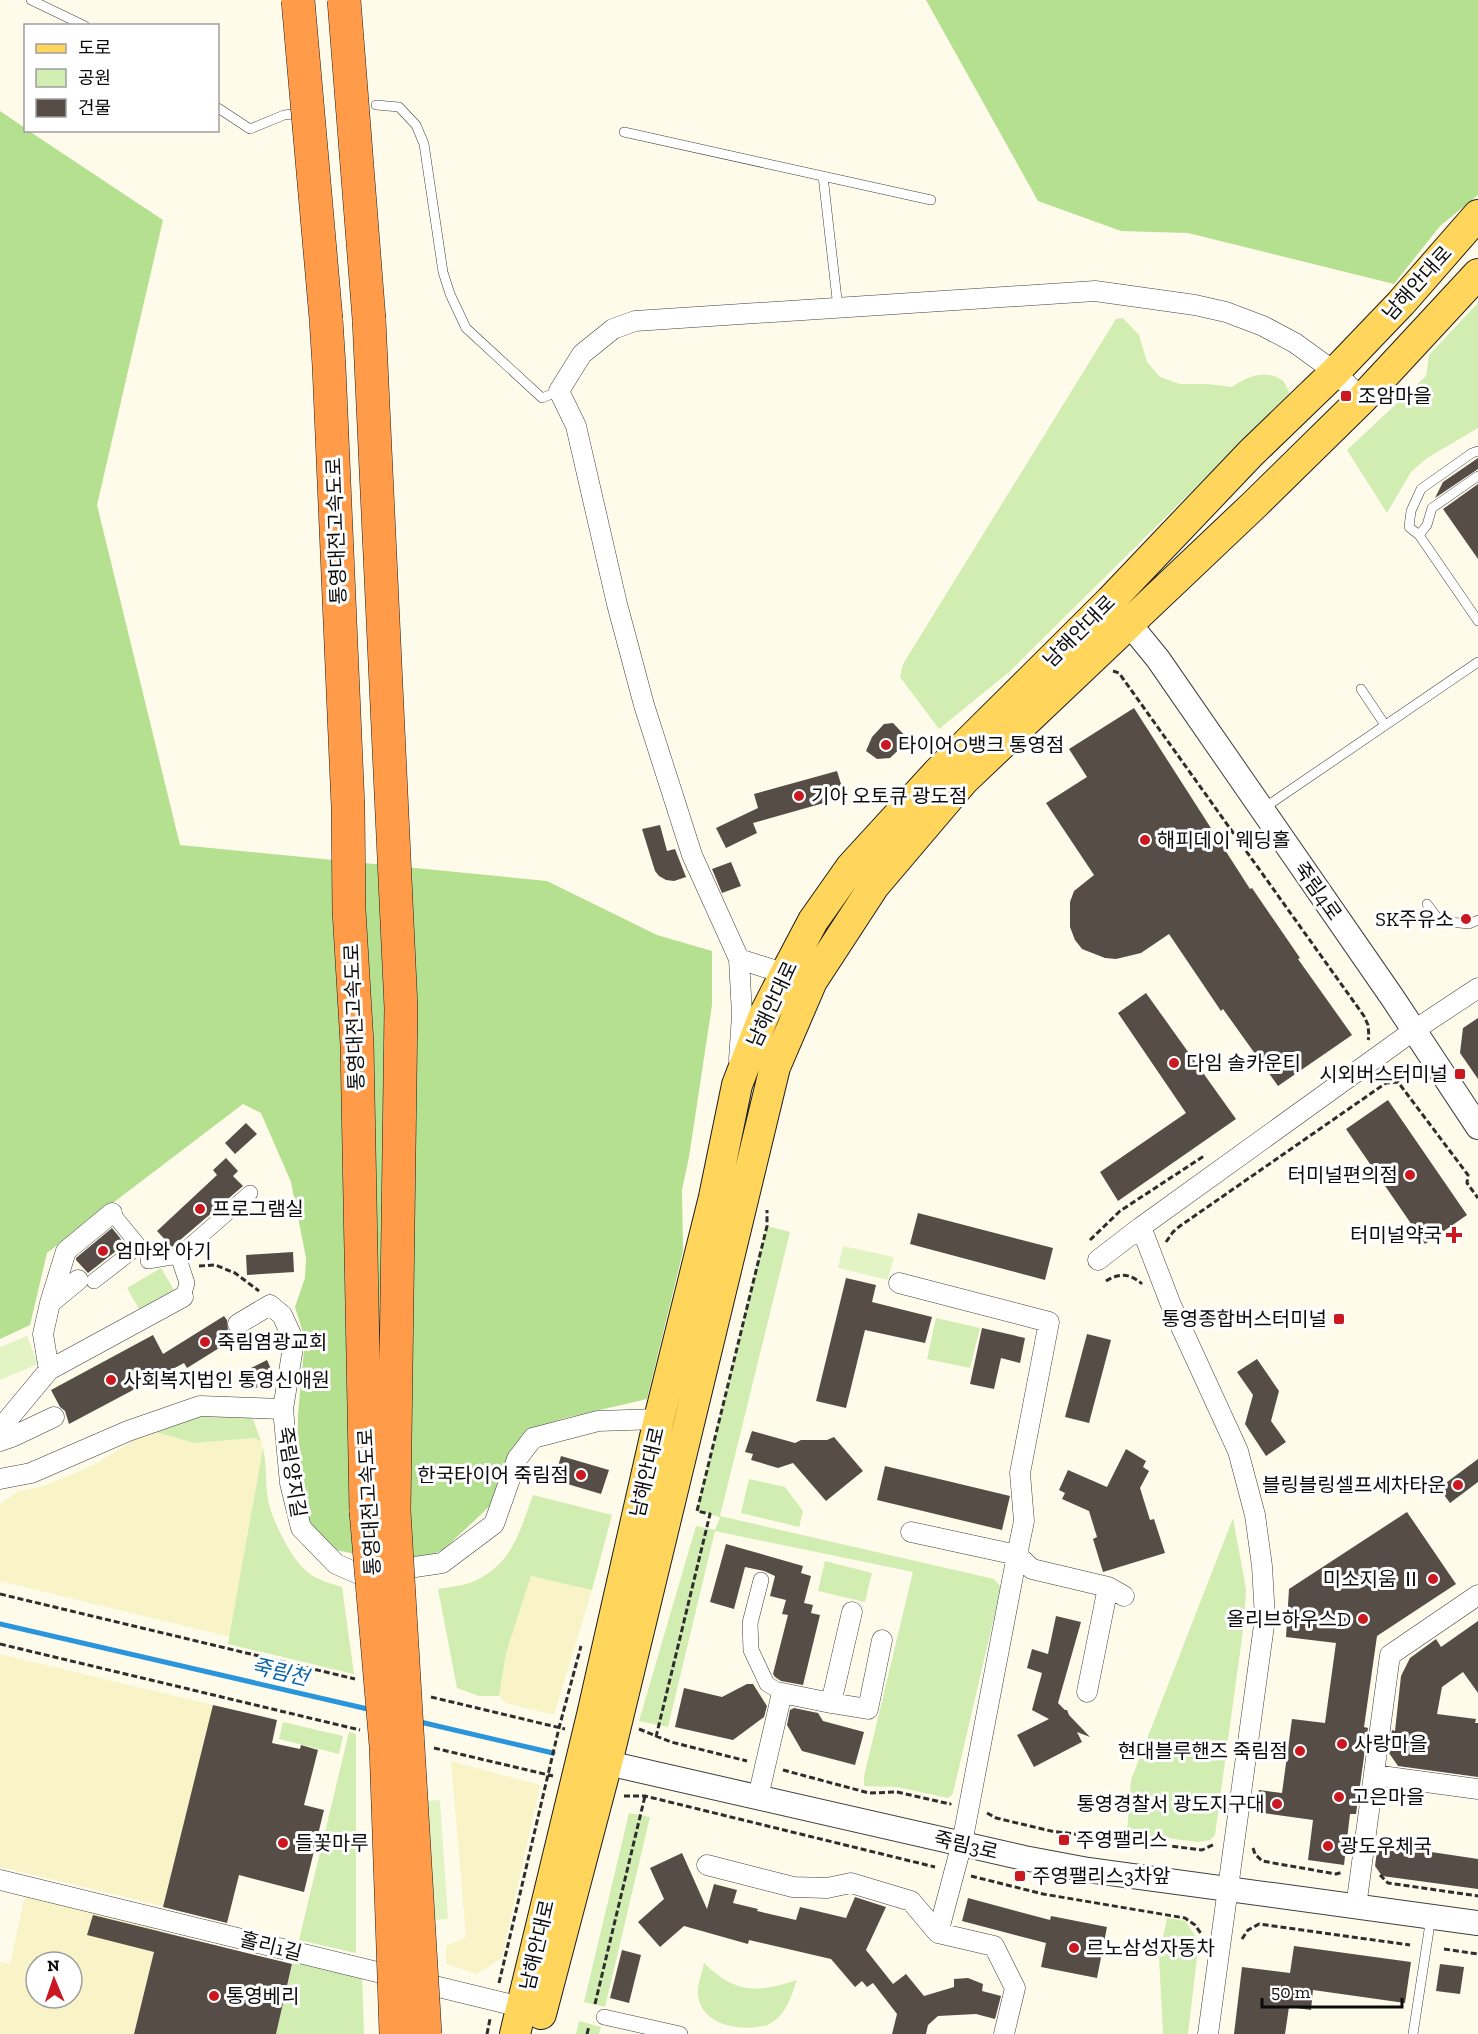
<svg xmlns="http://www.w3.org/2000/svg" width="1478" height="2034" viewBox="0 0 1478 2034" font-family="'Zilla Slab','Noto Sans KR',serif">
<rect width="100%" height="100%" fill="#fffbeb"/>
<path fill="#f8f4c8" fill-rule="evenodd" d="M156,1432L194,1443L254,1438L261,1441L263,1448L230,1637L0,1581V1504L17,1492L46,1485L76,1473L99,1462L134,1440Z
M531,1576L592,1590L554,1715L506,1703L499,1696L506,1653Z
M0,1654L213,1705L163,1906L0,1867Z
M451,1761L540,1785L502,1958L477,1974L446,1964V1946L466,1937Z
M25,1895L160,1926L134,2034H0V1962L10,1964ZM36,1962H72V1998H36Z"/>
<path fill="#d1edb1" d="M1478,303V428L1427,458L1411,472L1387,513L1347,450L1426,376L1429,355Z
M1123,318L1139,335L1147,362L1160,377L1180,384H1207L1232,387C1246,377 1266,368 1283,381C1286,384 1288,390 1290,394L1009,672L939,729L900,677L903,664L1116,319Z
M767,1226L790,1232L720,1516L994,1579L1001,1587L954,1789L952,1795L948,1798L897,1787L864,1786V1776L913,1572L715,1531L668,1727L639,1721L696,1526L715,1530L720,1517L697,1511Z
M161,1268L174,1290L139,1309L127,1288Z
M936,1318L980,1328L970,1368L927,1359Z
M241,1414L253,1419L261,1441L254,1438L194,1443L156,1432C187,1413 206,1415 241,1414Z
M263,1448C267,1464 265,1482 268,1499C271,1518 290,1556 304,1569C314,1579 329,1583 342,1587L354,1674L228,1644Z
M749,1479L785,1487L803,1511L799,1527L741,1513Z
M533,1495L612,1515L592,1590L531,1576L506,1653L499,1696H479L457,1688L438,1589C448,1587 460,1586 470,1583C512,1566 519,1533 533,1495Z
M1233,1518L1246,1589L1244,1623L1215,1835L1210,1840L1198,1842L1127,1833L1131,1780Z
M825,1561L872,1573L865,1602L818,1591Z
M283,1722L343,1736L339,1754L279,1739Z
M349,1732L356,1734V1953L299,1940Z
M629,1813L650,1817L605,2007L584,2002Z
M1167,1918L1185,1921L1199,1941L1188,2034H1163L1159,1956Z
M294,1958L362,1975L364,2034H276Z
M704,1963C736,1994 756,1993 797,1980C791,1997 787,2013 771,2023C767,2026 762,2026 757,2027C734,2030 701,2023 698,1995C697,1985 702,1973 704,1963Z
M579,2021L601,2027L599,2034H576Z"/>
<path fill="#b4e08f" d="M926,0H1478V195L1440,226L1394,284L1188,233L1121,231L1038,201Z
M0,111L25,128L26,130L29,131L163,220L97,505L180,845L547,881L657,935L712,951V1005L689,1157L682,1190L683,1251L647,1399L565,1418L531,1429L513,1447L490,1506L444,1549L423,1559H379L336,1550L306,1520L297,1467L298,1414L305,1339L295,1307L305,1278L306,1258L291,1182L261,1113L243,1104L47,1253L30,1325L0,1339Z"/>
<path fill="#e3f4c4" d="M843,1246L894,1257L888,1280L838,1268Z
M27,1336L38,1364L0,1380V1347Z
M440,1800L448,1919L380,1923L372,1804Z"/>
<g fill="none" stroke-linecap="round" stroke-linejoin="round">
<path stroke="#2a95db" stroke-width="5" d="M0,1624L372,1710
M416,1721L553,1753"/>
</g>
<path fill="#564d47" d="M1478,458V469L1435,498L1443,482Z
M1478,484V559L1443,509Z
M1134,708L1250,889L1252,888L1300,958L1298,959L1352,1035L1278,1086L1223,1009L1221,1011L1169,934L1141,953L1116,959L1105,958L1082,949L1075,940L1070,927V902L1074,891L1094,875L1046,803L1087,777L1069,749Z
M893,723L909,740L890,758L877,759L866,751L872,737L884,724Z
M837,771L845,797L753,823L757,833L726,848L716,828L758,808L754,794Z
M660,825L667,851L675,849L686,877L674,881L666,880L659,876L655,871L642,829Z
M731,862L741,886L722,893L712,869Z
M1146,993L1236,1119L1118,1201L1100,1172L1186,1113L1118,1013Z
M1478,1018V1079L1460,1053L1463,1028Z
M1388,1100L1467,1215L1425,1244L1346,1129Z
M246,1123L257,1134L235,1154L225,1143Z
M226,1158L238,1171L233,1176L243,1186L172,1247L157,1231L217,1175L213,1170Z
M918,1213L1053,1248L1045,1280L910,1244Z
M112,1228L125,1244L88,1273L76,1260V1258Z
M293,1252L294,1272L247,1275L246,1255Z
M846,1278L876,1285L872,1302L932,1317L925,1343L865,1330L846,1408L816,1401Z
M224,1316L227,1320L228,1331L237,1337L187,1368L184,1363L69,1424L65,1411L60,1407L51,1390L153,1335L163,1354Z
M982,1328L1025,1338L1020,1363L1001,1358L994,1389L970,1384Z
M1087,1334L1111,1340L1089,1423L1065,1417Z
M1257,1359L1279,1391L1271,1421L1286,1442L1266,1456L1245,1424L1253,1395L1237,1372Z
M267,1360L275,1378L254,1389L245,1371Z
M752,1431L795,1443L801,1440H827L834,1437L863,1471L826,1501L793,1463L778,1468L751,1460L753,1454L745,1452Z
M1126,1449L1146,1461L1143,1467L1149,1471L1140,1488L1150,1520L1154,1519L1165,1553L1103,1572L1093,1539L1097,1537L1089,1511L1062,1499L1065,1493L1059,1490L1068,1470L1107,1487Z
M561,1456L609,1470L601,1494L554,1480Z
M1478,1459V1482L1450,1503L1439,1488Z
M885,1466L1010,1496L1002,1530L877,1500Z
M1407,1512L1456,1584L1377,1636L1364,1727L1368,1728L1356,1814H1350L1344,1865L1308,1860L1313,1820L1256,1812L1259,1790L1282,1793L1292,1719L1325,1723L1336,1643L1286,1637L1289,1589Z
M726,1544L803,1566L801,1573L811,1576L804,1603L813,1605L811,1613L820,1615L803,1685L781,1681L775,1677L773,1674L788,1615L782,1614L786,1600L770,1596L775,1576L764,1571L745,1567L734,1609L710,1602Z
M1056,1616L1081,1622L1058,1703L1065,1710H1067L1069,1715L1090,1737L1077,1732L1082,1742L1034,1767L1017,1735L1049,1719L1032,1710L1042,1673L1027,1668L1032,1649L1048,1654Z
M1478,1621V1693L1463,1672L1442,1687L1437,1714L1476,1719L1475,1723H1478V1777L1398,1766L1389,1753L1392,1730L1395,1731L1401,1676L1410,1658L1436,1639L1441,1647Z
M747,1684H753L767,1706L764,1717L733,1740L675,1727L684,1688L722,1697Z
M213,1705L277,1720L272,1743L300,1749L301,1745L318,1750L304,1805L324,1810L304,1892L239,1875L227,1923L163,1907Z
M794,1708L818,1713L823,1721L864,1732L855,1765L802,1751L787,1725L790,1710Z
M1378,1844L1478,1859V1889L1382,1876L1375,1866Z
M682,1853L707,1909L714,1884L737,1890L733,1903L758,1909L757,1911L796,1920L800,1907L846,1918L855,1897L886,1907L866,1950L893,1984L906,1974L924,1996L954,1987V1979L968,1978L983,1984L982,1991L1001,1996L995,2019L976,2014L938,2016L928,2025L926,2034H892L897,2014L873,1983L867,1987L862,1981L855,1987L831,1959L749,1940L748,1944L684,1926L660,1947L638,1922L664,1899L650,1868Z
M968,1898L1050,1920L1051,1916L1107,1927L1097,1978L1041,1967L1046,1943L962,1921Z
M93,1915L292,1964L276,2034H134L154,1952L87,1935Z
M1294,1946L1411,1962L1405,2003L1313,1990L1311,2010L1289,2007L1285,2034H1234L1242,1967L1290,1973Z
M622,1950L641,1955L629,2003L610,1998Z
M1440,1964L1464,1967L1460,1994L1436,1991Z"/>
<g fill="none" stroke-linecap="round" stroke-linejoin="round">
<g stroke="#3f3f3f" stroke-width="10">
<path id="service" d="M31,0L85,26
M376,105L399,107L416,125L424,144L443,272L450,294L466,328L542,398L559,391
M218,108L250,129L284,115L301,113
M624,132L931,200
M823,176L838,308
M1478,451L1472,453L1421,489L1411,511L1409,527L1419,535L1478,621
M1419,535L1427,525L1432,508L1478,476
M1361,689L1385,725
M1264,808L1478,662
M1427,904L1440,921L1469,924L1478,920
M1413,2034L1431,1917"/>
</g>
<g stroke="#3f3f3f" stroke-width="16">
<path id="pedestrian" d="M148,1261L178,1256
M94,1281L139,1246L112,1213
M183,1297L187,1283L178,1256L250,1193
M761,1580L750,1623L751,1650L767,1684L782,1693
M604,2017L680,2034"/>
</g>
<g stroke="#3f3f3f" stroke-width="21">
<path id="minor" d="M739,959L796,977
M739,1060L742,1015L739,959L692,855L644,705L617,604L576,426L559,391L582,354L613,329L635,321L1095,291L1195,305L1226,312L1263,326L1295,343L1335,372L1362,399
M1098,1260L1141,1227
M899,1283L1049,1322L1020,1473L1024,1521L1017,1555L1032,1569L1108,1587L1124,1596
M50,1303L66,1251L112,1213
M238,1324L270,1305L282,1315L294,1341L283,1409
M49,1370L43,1334L50,1303L78,1280
M0,1429L49,1370L183,1297
M0,1441L14,1436L54,1417
M0,1479L31,1473L128,1431L200,1406L283,1409L290,1483L301,1528L336,1564L361,1575L442,1563L494,1524L517,1459L533,1438L598,1421L659,1419
M911,1532L1017,1555L962,1843L938,1933L994,1946L1015,1988L1004,2034
M1087,1692L1108,1587
M831,1703L868,1709L882,1640
M1374,1775L1478,1789
M758,1797L782,1693L831,1703L852,1612
M707,1865L793,1887L827,1888L851,1883L911,1901L938,1933
M0,1880L533,2010
M1356,1907L1390,1655L1478,1595
M1208,2034L1265,1618L1262,1566L1255,1515L1238,1451L1171,1305L1141,1227L1413,1031L1478,988"/>
</g>
<g stroke="#3f3f3f" stroke-width="26">
<path id="tertiary" d="M1118,610L1158,659L1392,997L1478,1127
M590,1759L1024,1858L1088,1870L1478,1923"/>
</g>
<g stroke="#1d1d1d" stroke-width="32">
<path id="primary" d="M541,2014L607,1763L775,1067L812,981L874,886L964,780L1254,505L1362,399L1478,274
M515,2034L592,1715L659,1419L714,1197L737,1085L764,1015L785,974L813,921L851,867L938,772L1110,601L1251,453L1335,372L1401,303L1478,215"/>
</g>
<g stroke="#1d1d1d" stroke-width="34">
<path id="motorway" d="M326,319L329,366L348,807L349,910L357,1044L366,1511
M369,319L401,1008L394,1511"/>
</g>
<path stroke="#2e2e2e" stroke-width="3" stroke-dasharray="6 3" stroke-linecap="butt" d="M1113,671L1119,673L1364,1016L1368,1025L1369,1037L1368,1040
M1090,1240L1120,1211L1204,1156
M1166,1242L1173,1232L1180,1226L1386,1083L1398,1082L1468,1175L1467,1183L1478,1198
M199,1266L215,1265L235,1273L259,1291
M1106,1281C1119,1273 1130,1273 1142,1284
M0,1594L355,1679
M0,1644L360,1730
M431,1697L565,1729
M639,1729L671,1742L747,1761
M656,1737L710,1514L697,1511L767,1226V1210
M434,1748L553,1776
M783,1770L869,1793L897,1792L950,1804L951,1803
M624,1796H645L935,1867
M987,1813L996,1818L1051,1831L1202,1850L1215,1844
M1253,1848L1255,1854L1262,1861L1336,1874L1343,1872
M1380,1875L1388,1883L1478,1896
M971,1876L1043,1894L1185,1918L1195,1925L1202,1935
M1242,1939L1248,1930L1259,1924L1410,1945
M1444,1949L1478,1954
M499,1983L559,1728L581,1646
M595,2004L645,1796
M487,2034L490,2019
M587,2034L589,2026"/>
<use href="#service" stroke="#fff" stroke-width="9"/>
<use href="#pedestrian" stroke="#fff" stroke-width="15"/>
<use href="#minor" stroke="#fff" stroke-width="20"/>
<use href="#tertiary" stroke="#fff" stroke-width="24"/>
<use href="#primary" stroke="#ffd65b" stroke-width="30"/>
<use href="#motorway" stroke="#ff9b49" stroke-width="33"/>
<g stroke="#1d1d1d" stroke-width="34" stroke-linecap="butt">
<path id="motorway-bridge" d="M298,0L326,319
M344,0L369,319
M366,1511L386,1746L396,2034
M394,1511L425,2034"/>
</g>
<use href="#motorway-bridge" stroke="#ff9b49" stroke-width="33"/>
</g>
<g fill="#ca1720" stroke="#fff" stroke-width="2">
<rect x="1340" y="390" width="12" height="12" rx="3"/>
<circle cx="886" cy="745" r="6"/>
<circle cx="799" cy="796" r="6"/>
<circle cx="1145" cy="840" r="6"/>
<circle cx="1466" cy="919" r="6"/>
<circle cx="1174" cy="1063" r="6"/>
<rect x="1454" y="1068" width="12" height="12" rx="3"/>
<circle cx="1410" cy="1175" r="6"/>
<circle cx="200" cy="1209" r="6"/>
<path d="M1451 1226h6v6h6v6h-6v6h-6v-6h-6v-6h6z"/>
<circle cx="103" cy="1251" r="6"/>
<rect x="1333" y="1313" width="12" height="12" rx="3"/>
<circle cx="205" cy="1342" r="6"/>
<circle cx="111" cy="1380" r="6"/>
<circle cx="581" cy="1475" r="6"/>
<circle cx="1458" cy="1485" r="6"/>
<circle cx="1433" cy="1579" r="6"/>
<circle cx="1363" cy="1619" r="6"/>
<circle cx="1342" cy="1744" r="6"/>
<circle cx="1300" cy="1751" r="6"/>
<circle cx="1339" cy="1797" r="6"/>
<circle cx="1277" cy="1804" r="6"/>
<rect x="1058" y="1834" width="12" height="12" rx="3"/>
<circle cx="283" cy="1843" r="6"/>
<circle cx="1328" cy="1846" r="6"/>
<rect x="1014" y="1870" width="12" height="12" rx="3"/>
<circle cx="1074" cy="1948" r="6"/>
<circle cx="214" cy="1996" r="6"/>
</g>
<g text-anchor="middle" stroke-width="6" stroke-linejoin="round" paint-order="stroke">
<g font-size="20" fill="#0c0c0c" stroke="#fff">
<text transform="translate(1417 283) rotate(-48)" y="7">남해안대로</text>
<text transform="translate(336 531) rotate(-92)" y="7">통영대전고속도로</text>
<text transform="translate(1079 631) rotate(-45)" y="7">남해안대로</text>
<text transform="translate(1318 891) rotate(55)" y="7">죽림4로</text>
<text transform="translate(772 1004) rotate(-65)" y="7">남해안대로</text>
<text transform="translate(354 1017) rotate(-92)" y="7">통영대전고속도로</text>
<text transform="translate(292 1472) rotate(81)" y="7">죽림양지길</text>
<text transform="translate(647 1472) rotate(-77)" y="7">남해안대로</text>
<text transform="translate(369 1502) rotate(-93)" y="7">통영대전고속도로</text>
<text transform="translate(966 1845) rotate(13)" y="7">죽림3로</text>
<text transform="translate(537 1945) rotate(-77)" y="7">남해안대로</text>
<text transform="translate(271 1946) rotate(14)" y="7">홀리1길</text>
</g>
<g font-size="20" fill="#0c0c0c" stroke="#fff" text-anchor="start">
<text x="1358" y="403">조암마을</text>
<text x="898" y="752">타이어O뱅크 통영점</text>
<text x="811" y="803">기아 오토큐 광도점</text>
<text x="1157" y="847">해피데이 웨딩홀</text>
<text x="1454" y="926" text-anchor="end">SK주유소</text>
<text x="1186" y="1070">다임 솔카운티</text>
<text x="1448" y="1081" text-anchor="end">시외버스터미널</text>
<text x="1398" y="1182" text-anchor="end">터미널편의점</text>
<text x="212" y="1216">프로그램실</text>
<text x="1442" y="1242" text-anchor="end">터미널약국</text>
<text x="115" y="1258">엄마와 아기</text>
<text x="1327" y="1326" text-anchor="end">통영종합버스터미널</text>
<text x="217" y="1349">죽림염광교회</text>
<text x="123" y="1387">사회복지법인 통영신애원</text>
<text x="569" y="1482" text-anchor="end">한국타이어 죽림점</text>
<text x="1446" y="1492" text-anchor="end">블링블링셀프세차타운</text>
<text x="1421" y="1586" text-anchor="end">미소지움 Ⅱ</text>
<text x="1351" y="1626" text-anchor="end">올리브하우스D</text>
<text x="1354" y="1751">사랑마을</text>
<text x="1288" y="1758" text-anchor="end">현대블루핸즈 죽림점</text>
<text x="1351" y="1804">고은마을</text>
<text x="1265" y="1811" text-anchor="end">통영경찰서 광도지구대</text>
<text x="1076" y="1847">주영팰리스</text>
<text x="295" y="1850">들꽃마루</text>
<text x="1340" y="1853">광도우체국</text>
<text x="1032" y="1883">주영팰리스3차앞</text>
<text x="1086" y="1955">르노삼성자동차</text>
<text x="226" y="2003">통영베리</text>
</g>
<g font-size="21" font-style="italic" fill="#0a65aa" stroke="#fff">
<text transform="translate(280 1672) rotate(13)" y="7">죽림천</text>
</g>
</g>
<rect x="24" y="24" width="195" height="108" fill="#ffffff" stroke="#9e9e9e" stroke-width="1.5"/>
<rect x="36" y="44" width="30" height="9" fill="#ffd65b" stroke="#9e9e9e" stroke-width="1.5"/>
<text x="78" y="54" font-size="18" fill="#0c0c0c">도로</text>
<rect x="36" y="69" width="30" height="18" fill="#d1edb1" stroke="#9e9e9e" stroke-width="1.5"/>
<text x="78" y="84" font-size="18" fill="#0c0c0c">공원</text>
<rect x="36" y="99" width="30" height="18" fill="#564d47" stroke="#9e9e9e" stroke-width="1.5"/>
<text x="78" y="114" font-size="18" fill="#0c0c0c">건물</text>
<g transform="translate(54 1980) rotate(358)"><circle r="28" fill="#ffffff" stroke="#9e9e9e" stroke-width="1.5"/>
<path d="M0-4.5L10 22L0 15L-10 22Z" fill="#ca1720"/>
<text y="-9" font-size="16" font-weight="bold" text-anchor="middle" fill="#0c0c0c">N</text>
</g>
<path d="M1262 1998v9h140v-9" fill="none" stroke="#0c0c0c" stroke-width="3"/>
<text x="1271" y="1998" font-size="18" fill="#0c0c0c" stroke="#ffffff" stroke-width="4.5" paint-order="stroke">50 m</text>
</svg>
